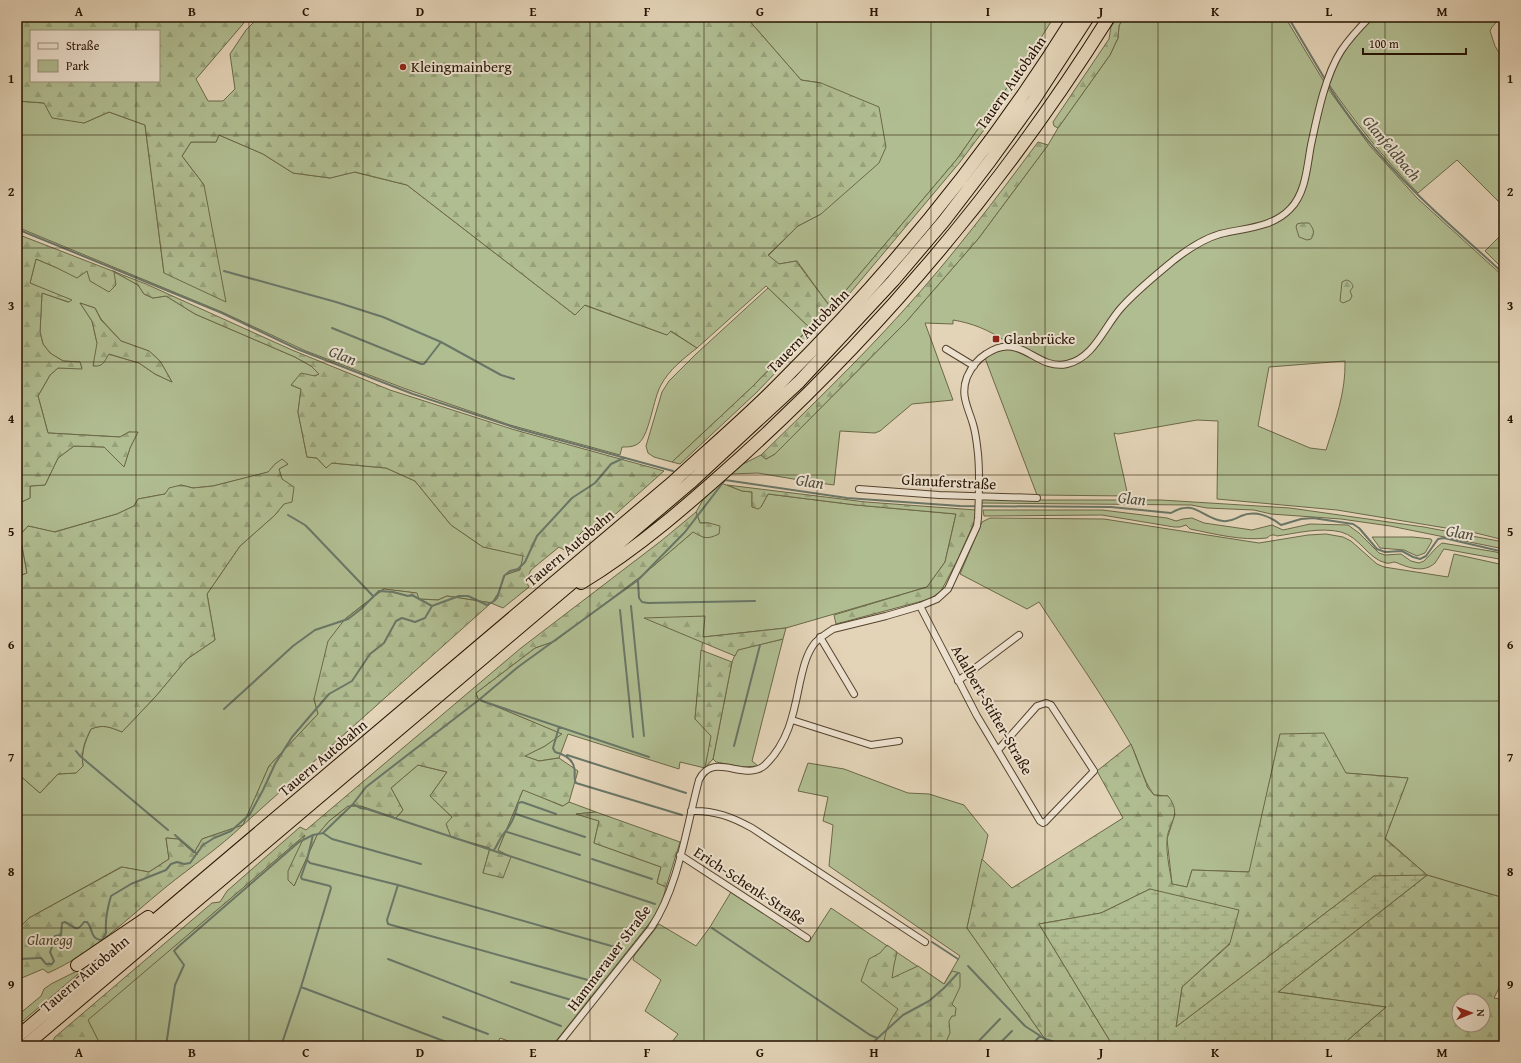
<svg xmlns="http://www.w3.org/2000/svg" width="1521" height="1063" viewBox="0 0 1521 1063" font-family="'Gentium Book Plus',serif">
<defs>
<pattern id="forest-firs" width="22" height="20" patternUnits="userSpaceOnUse"><rect width="22" height="20" fill="#b0bd91"/><path d="M5 1l3.5 6h-7zM16 11l3.5 6h-7z" fill="#97a27b"/></pattern>
<pattern id="wetland-marsh" width="20" height="14" patternUnits="userSpaceOnUse"><rect width="20" height="14" fill="#b0bd91"/><path d="M1 5h8M5 5V1M11 12h8M15 12V8" fill="none" stroke="#97a27b"/></pattern>
</defs>
<rect width="100%" height="100%" fill="#e3d3b7"/>
<filter id="stains"><feTurbulence type="fractalNoise" baseFrequency=".005" numOctaves="4"/><feColorMatrix values="0 0 0 0 .2 0 0 0 0 .09 0 0 0 0 .02 0 0 0 .5 -.17"/></filter>
<radialGradient id="worn" r=".72"><stop offset=".6" stop-color="#630" stop-opacity="0"/><stop offset="1" stop-color="#630" stop-opacity=".3"/></radialGradient>
<path fill="#b0bd91" stroke="#6b6848" fill-rule="evenodd" d="M751,17H1054L1034,49L957,159L831,308L797,261L779,264L768,256L798,226L821,214V83L801,80L747,18Z
M1123,17H1285L1329,90L1370,146L1417,198L1504,277V540L1476,533L1337,510L1217,499L1218,421L1197,420L1118,434L1114,433L1128,496L1037,495L985,358L992,352L1007,349L1005,341C989,330 972,323 953,320V324L925,323L953,400L912,404L880,431L875,433L840,431L834,485L805,481L758,473L731,474L743,464L761,455L766,459L775,454L906,322L978,239L1048,145L1058,128L1110,55L1118,38L1119,26ZM1345,361C1346,392 1335,421 1326,450L1310,448L1258,426L1269,367Z
M1366,17H1501L1492,27L1490,31L1495,46L1504,61V207L1457,160L1418,193C1383,158 1354,121 1326,80C1333,51 1347,38 1366,17Z
M17,101L44,103L84,123L109,112L145,125L164,273L204,185L182,156L191,142H216L219,135L263,154L293,173L330,178L354,172L407,185L575,315L584,305L667,335L670,331L697,348C684,358 669,370 661,385C653,399 650,433 639,443C634,447 628,447 622,447L620,455L510,425L406,389L306,351L222,312L17,227Z
M1504,232V270L1485,251Z
M36,259L55,267L87,271H114L138,285L144,294L153,298L166,296L195,314L295,357L311,366L319,374L291,385L301,389L298,412L307,457L317,458L326,468L331,463L386,468L415,481L451,525L483,547L524,555L520,570L505,575L499,592L492,603L447,596L438,600L418,599L416,593L383,589L345,619L314,699L318,714L269,766L243,825L202,839L194,853L178,839L166,838L169,859L149,872L121,867L29,918L17,930V773L40,793L58,774L76,773L83,766C81,752 85,742 91,729C103,724 110,727 122,732L156,696L187,659L215,640L207,594L240,546L275,515L284,504L282,479L279,469L288,464H275L269,472L213,486L193,488L181,485L165,494L138,499L134,506L117,514L54,532L28,526L20,535L27,573L17,577V504L30,498V486L45,485L58,458L74,446L104,447L124,466L130,448L137,433L129,432L120,437L48,433L38,396L50,375L58,368H82L80,362L63,361L50,353L43,344L40,332L42,293L68,302L30,283ZM80,303L95,308L101,319L121,341L149,351L160,361L172,382L155,374L139,363L108,354L97,343L92,321Z
M768,288L809,327L811,326L752,387L672,462L654,457L648,453L646,446L662,392L669,381L696,354Z
M721,483L742,491L752,492V507H761L768,494L856,505L956,514L945,562L927,587L786,628L703,637L695,719L712,736L705,768L680,762L679,769L568,734L559,758L539,761L524,756L545,746L561,734L478,699L476,693L535,648L555,641L644,574L693,532L709,523H700L696,512L704,498Z
M982,497L1035,500H1161L1290,508L1424,527L1504,542V549L1390,526L1341,519L1271,514L1254,510L1207,508L1191,505L981,503Z
M983,510H1102L1167,518L1176,521L1183,519L1192,518L1204,523L1252,530L1272,525L1283,530L1310,524L1348,525L1359,533L1379,553L1385,555L1401,554L1411,561L1419,563L1424,561L1437,547L1442,543L1496,552L1504,555V557L1499,559L1444,549C1441,553 1438,559 1435,563C1423,574 1407,567 1395,562C1392,562 1389,564 1386,563C1368,559 1360,537 1341,532C1320,527 1298,533 1277,536C1273,534 1270,535 1267,538C1241,541 1215,534 1190,529L1186,525L1180,527H1174L1102,515L984,516Z
M990,518L1104,519L1259,543L1308,535L1326,534L1343,537L1351,541L1377,564L1384,567L1448,577L1454,554L1504,565V898L1427,875L1385,838L1408,778L1345,773L1280,734L1250,872L1192,870L1187,887L1172,884L1167,839L1175,814L1168,796L1154,795C1142,779 1139,759 1130,743C1102,694 1069,648 1039,602L1027,609L960,574L982,522Z
M1372,537H1413L1431,539L1432,541L1425,553L1417,556L1404,550L1380,548Z
M783,639L752,761L758,766L742,767L716,762L713,759L732,662L737,650Z
M808,763L844,769L908,793L929,794L964,805L988,835L967,928L1045,1039L1068,1046H669L678,1034L645,1011L661,980L636,962L633,960L634,956L659,924L696,946L710,927L731,892L809,942L831,908L944,984L960,956L829,866L833,825L823,821L828,797L798,791Z
M418,765L447,772L430,796L452,817L451,837L490,848L483,873L498,850L523,789L562,806L569,802L596,812L577,814L599,821L594,843L661,867L657,883L666,887L662,903L655,916L552,1046H522L500,1038L496,1046H101L87,1020L306,834L294,886L317,835L329,821L348,806H361L396,818L403,810L391,788Z
M97,961L77,975L17,1026V1016L41,996L44,989L51,984Z"/>
<path fill="url(#forest-firs)" stroke="#6b6848" fill-rule="evenodd" d="M17,17H246L243,24L196,79L208,101H223L235,89L230,54L246,30L259,17H743L747,18L801,80L821,83L879,107L886,147L879,163L821,214L798,226L768,255L779,264L796,261L831,308L957,159L1034,49L1038,52L1018,79L1016,87L960,162L840,305L757,392L680,464L672,462L752,387L810,328L766,286L697,348L671,331L667,335L585,305L575,315L407,185L355,172L330,178L293,173L263,154L219,135L216,142H191L182,156L204,185L226,302L164,273L145,125L109,112L84,123L52,118L44,103L17,101ZM31,31H159V81H31Z
M1118,17H1123L1119,26L1118,38L1110,55L1058,128L1054,126L1053,122L1109,39L1111,27Z
M1038,142L1048,145L978,239L906,322L775,454L766,459L761,455C809,408 858,361 903,311C952,257 995,200 1038,142Z
M1301,223H1309C1314,229 1315,233 1311,239L1307,240L1299,237L1296,227L1297,224Z
M17,234L146,284L292,350L390,390L515,430L664,471L591,536L583,531L576,538L579,544L568,552L559,547L531,570L526,581L529,587L503,608L491,603L243,825C219,848 192,866 166,887C128,918 93,953 48,973L43,969L17,980V930L29,918L122,867L149,872L169,859L166,838L178,839L194,853L202,839L243,825L269,766L318,714L314,699L328,641L345,619L384,589L417,593L419,599L438,600L447,596L492,603L499,592L505,575L520,570L523,556L483,547L451,525L415,481L386,468L332,463L326,468L317,458L307,457L298,412L301,389L291,385L301,373L315,376L319,374L311,366L295,357L195,314L166,296L153,298L144,294L138,285L114,272L116,285L109,292L90,281L87,271L77,278L55,267L36,259L30,283L72,300L69,302L42,293L40,332L43,344L50,353L63,361L80,362L82,369L58,368L50,375L38,396L48,433L120,437L129,432H138L130,448L124,467L104,447L74,446L58,458L45,485L30,486V498L17,504Z
M1346,280C1351,281 1352,283 1353,287L1350,291L1352,296L1350,300L1343,303L1340,301L1342,282Z
M80,303L95,308L101,320L121,341L149,351L160,361L172,382L155,374L139,363L109,354C104,362 103,367 93,366L97,343L92,321Z
M282,459L288,464L279,469L282,479L294,487L292,502L284,504L275,515L240,546L207,594L215,640L187,659L156,696L122,732C110,727 103,724 91,729C84,742 81,752 83,766L76,773L58,774L40,793L17,773V577L27,573L20,535L28,526L55,532L117,514L134,506L138,499L165,494L169,488L181,485L193,488L213,486L268,472L275,464Z
M727,485L866,502L976,510L977,516L957,561L941,591L930,599L836,624L834,615L927,587L945,562L956,514L856,505L768,494L761,507L758,509L752,507V492L742,491Z
M696,512L700,523H709L720,526L719,534C706,540 704,538 693,532L644,574L555,641L535,648L476,693L478,699L562,734L545,746L525,756L539,761L559,758L578,771L569,802L563,806L523,790L498,850L511,857L503,878L483,873L490,848L451,837L446,824L452,817L430,796L447,772L418,765L391,788L403,810L396,818L361,806H348L329,821L317,835L294,886L288,880V871L305,835L88,1020L101,1046H50L55,1037L212,903L220,902L227,891L300,827L306,830L521,648L661,541Z
M705,616L703,637L786,628L783,639L738,650L735,656L644,618Z
M701,650L732,662L713,759L705,768L711,736L695,719Z
M1324,733L1346,773L1408,778L1385,839L1427,875L1504,898V978L1494,998L1504,1000V1046H1341L1386,1007L1278,992L1426,876H1374L1176,1027L1182,987L1230,944L1150,889L1101,913L1039,924L1113,1046H1068L1045,1039L967,928L982,859L1012,888L1123,818L1097,771L1131,744L1148,788L1154,795L1168,796C1183,815 1168,822 1167,840C1166,854 1170,870 1172,884L1187,887L1192,870L1249,872L1280,734ZM1459,1001H1483V1025H1459Z
M596,812L680,842L666,887L657,883L661,867L594,843L599,821L576,814Z
M887,945L897,952L894,965L892,978L918,966L944,984L952,971L960,973V987L952,1004L956,1008L955,1016H952L949,1021L950,1033L944,1046H884C884,1032 890,1020 898,1009L861,981L869,959L880,953Z"/>
<path fill="url(#wetland-marsh)" stroke="#6b6848" d="M1427,875L1278,992L1386,1007L1341,1046H1113L1039,924L1101,913L1150,889L1239,910L1230,943L1182,987L1176,1027L1374,876Z"/>
<g fill="none" stroke-linecap="round" stroke-linejoin="round">
<path stroke="#697667" stroke-width="2" d="M1288,17L1326,81
M1328,85C1352,124 1382,159 1414,191C1443,220 1474,246 1504,274
M17,229L222,313L297,349L413,394L519,429L673,471
M224,271L336,302L383,317L441,342L501,375L514,379
M332,328L421,364H424L441,342
M288,515L305,525L310,530L373,596
M638,581L639,598L642,602L648,603L755,601
M631,606L644,736
M620,610L633,737
M480,699L482,701L649,757
M224,709L293,646L315,630L348,619L361,609L379,591L393,592L408,596L412,595L432,606L459,596H468L487,605L494,601L497,598L504,576L510,571L518,569L525,562L537,536L572,498L595,483L611,464L624,458
M559,727L553,748L555,752C563,754 572,758 574,767C576,773 573,777 576,783L682,815
M734,746L760,645
M76,751L80,756L168,830
M567,755L686,793
M353,804L360,808L367,809L655,904
M516,814L585,837
M507,832L580,855
M323,833L332,839L421,864
M175,835L197,854
M494,850C497,846 499,840 502,836C511,825 515,817 518,803L522,802L556,814
M592,859L652,879
M307,860L310,863L398,885L615,947
M398,885L387,920L388,924L595,982
M712,928L870,1035L877,1038
M932,942L958,959
M388,959L561,1026
M17,960L19,959L39,958H41L46,964H52L54,961L50,952C53,947 52,942 55,936L61,935L62,923L65,922C74,926 76,934 84,922H87C93,928 90,940 102,940L106,933C105,920 107,909 111,896L131,884L166,870L171,864L177,862L184,864L190,863L203,845L214,838L231,831L250,814L263,790L275,764L292,737L329,694L352,681L370,654L384,643L396,621L402,618L415,622L425,618L432,606
M968,966L1025,1026L1045,1039L1068,1046
M511,982L578,1002
M301,987L457,1046
M443,1017L488,1034
M166,1046L175,985L184,965L174,951L179,946L299,842L313,835L323,833L353,804L366,787L480,699L518,667L638,580L685,532L725,480L847,498L960,506L1111,507L1171,513C1195,498 1202,519 1223,521C1231,522 1234,519 1241,516C1255,510 1270,516 1281,525L1301,519L1313,518L1353,524L1359,528L1377,549L1385,552L1402,551L1413,557L1420,559L1426,556L1438,539L1444,538L1504,552
M281,1046L301,987L331,888L330,886L302,879L301,877L307,860L313,835
M869,1046L903,1015L929,1001L944,988L958,973
M974,1046L1000,1019
M997,1046L1012,1031
M1031,1046L1040,1036"/>
<g stroke="#55432e" stroke-width="8">
<path id="minor" d="M946,349L974,366
M859,489L939,495L1037,498
M920,606L977,716L1040,821L1043,823L1045,822L1094,771L1051,705L1046,703L1037,706L998,750
M820,637L854,694
M958,681L1019,635
M792,720L871,745L899,741
M691,811C714,810 732,817 752,828L925,942
M680,855L807,938
M557,1046L651,928C679,886 686,828 699,780C713,750 745,783 765,765C789,742 794,712 800,682C803,669 806,655 814,644C819,638 826,634 833,629L886,616L920,606L937,599L948,589L977,526L978,518C979,497 980,475 978,454C977,444 976,434 973,424C968,407 960,395 967,377C971,368 978,359 986,354C1021,330 1035,371 1067,364C1094,358 1104,327 1121,308C1136,291 1156,275 1174,260C1188,249 1203,239 1220,234C1244,228 1272,228 1290,209C1306,193 1307,166 1311,145C1317,117 1325,76 1341,51C1349,39 1359,28 1370,17"/>
</g>
<g stroke="#261300" stroke-width="14">
<path id="motorway" d="M581,583C639,548 691,502 741,457C883,328 1007,180 1109,17
M77,965L148,917
M17,1037L674,481C711,447 749,415 783,380C893,270 992,149 1074,17
M25,1046L690,483L799,382L893,281L944,221L990,161L1034,100L1088,17"/>
</g>
<use href="#minor" stroke="#ede2d0" stroke-width="6"/>
<use href="#motorway" stroke="#e3d3b7" stroke-width="12"/>
</g>
<path fill="none" stroke="#261300" stroke-width="1" stroke-opacity="0.55" d="M136,17V31M249,17V1046M363,17V1046M476,17V1046M590,17V1046M704,17V1046M817,17V1046M931,17V1046M1045,17V1046M1158,17V1046M1272,17V1046M1385,17V1046M136,81V1046M17,135H1504M17,248H1504M17,362H1504M17,475H1504M17,588H1504M17,701H1504M17,815H1504M17,928H1504"/>
<g fill="#8f2418" stroke="#ede2d0" stroke-width="1.5">
<circle cx="403" cy="67" r="4"/>
<rect x="992" y="335" width="8" height="8" rx="2"/>
</g>
<g text-anchor="middle" stroke-width="4" stroke-linejoin="round" paint-order="stroke">
<g font-size="15" fill="#261300" stroke="#ede2d0" text-anchor="start">
<text x="411" y="72">Kleingmainberg</text>
<text x="1004" y="344">Glanbrücke</text>
</g>
<g font-size="15" fill="#261300" stroke="#ede2d0">
<text transform="translate(1011 83) rotate(-55)" y="5">Tauern Autobahn</text>
<text transform="translate(808 331) rotate(-46)" y="5">Tauern Autobahn</text>
<text transform="translate(949 482) rotate(3)" y="5">Glanuferstraße</text>
<text transform="translate(570 548) rotate(-40)" y="5">Tauern Autobahn</text>
<text transform="translate(992 710) rotate(60)" y="5">Adalbert-Stifter-Straße</text>
<text transform="translate(323 758) rotate(-40)" y="5">Tauern Autobahn</text>
<text transform="translate(750 886) rotate(33)" y="5">Erich-Schenk-Straße</text>
<text transform="translate(609 958) rotate(-53)" y="5">Hammerauer Straße</text>
<text transform="translate(85 974) rotate(-40)" y="5">Tauern Autobahn</text>
</g>
<g font-size="15" font-style="italic" fill="#4f462c" stroke="#ede2d0">
<text x="50" y="945">Glanegg</text>
</g>
<g font-size="16" font-style="italic" fill="#4d4d3c" stroke="#ede2d0">
<text transform="translate(1392 148) rotate(50)" y="6">Glanfeldbach</text>
<text transform="translate(343 355) rotate(21)" y="6">Glan</text>
<text transform="translate(810 481) rotate(8)" y="6">Glan</text>
<text transform="translate(1132 498) rotate(6)" y="6">Glan</text>
<text transform="translate(1460 532) rotate(9)" y="6">Glan</text>
</g>
</g>
<rect width="1521" height="1063" fill="none" stroke="#e3d3b7" stroke-width="44"/>
<rect x="30" y="30" width="130" height="52" fill="#ede2d0" stroke="#9d8f7d"/>
<rect x="38" y="43" width="20" height="6" fill="#ede2d0" stroke="#9d8f7d"/>
<text x="66" y="50" font-size="12" fill="#261300">Straße</text>
<rect x="38" y="60" width="20" height="12" fill="#b0bd91" stroke="#9d8f7d"/>
<text x="66" y="70" font-size="12" fill="#261300">Park</text>
<g transform="translate(1471 1013) rotate(89)"><circle r="19" fill="#ede2d0" stroke="#9d8f7d"/>
<path d="M0-3L7 15L0 10L-7 15Z" fill="#8f2418"/>
<text y="-6" font-size="11" font-weight="bold" text-anchor="middle" fill="#261300">N</text>
</g>
<path d="M1363 48v6h103v-6" fill="none" stroke="#261300" stroke-width="2"/>
<text x="1369" y="48" font-size="12" fill="#261300" stroke="#ede2d0" stroke-width="3" paint-order="stroke">100 m</text>
<rect x="22" y="22" width="1477" height="1019" fill="none" stroke="#261300" stroke-width="1.5"/>
<g font-size="13" text-anchor="middle" font-weight="bold" fill="#261300">
<text x="79" y="16">A</text>
<text x="192" y="16">B</text>
<text x="306" y="16">C</text>
<text x="420" y="16">D</text>
<text x="533" y="16">E</text>
<text x="647" y="16">F</text>
<text x="760" y="16">G</text>
<text x="874" y="16">H</text>
<text x="988" y="16">I</text>
<text x="1101" y="16">J</text>
<text x="1215" y="16">K</text>
<text x="1329" y="16">L</text>
<text x="1442" y="16">M</text>
<text x="11" y="83">1</text>
<text x="1510" y="83">1</text>
<text x="11" y="196">2</text>
<text x="1510" y="196">2</text>
<text x="11" y="310">3</text>
<text x="1510" y="310">3</text>
<text x="11" y="423">4</text>
<text x="1510" y="423">4</text>
<text x="11" y="536">5</text>
<text x="1510" y="536">5</text>
<text x="11" y="649">6</text>
<text x="1510" y="649">6</text>
<text x="11" y="762">7</text>
<text x="1510" y="762">7</text>
<text x="11" y="876">8</text>
<text x="1510" y="876">8</text>
<text x="11" y="989">9</text>
<text x="1510" y="989">9</text>
<text x="79" y="1057">A</text>
<text x="192" y="1057">B</text>
<text x="306" y="1057">C</text>
<text x="420" y="1057">D</text>
<text x="533" y="1057">E</text>
<text x="647" y="1057">F</text>
<text x="760" y="1057">G</text>
<text x="874" y="1057">H</text>
<text x="988" y="1057">I</text>
<text x="1101" y="1057">J</text>
<text x="1215" y="1057">K</text>
<text x="1329" y="1057">L</text>
<text x="1442" y="1057">M</text>
</g>
<rect width="100%" height="100%" filter="url(#stains)"/>
<rect width="100%" height="100%" fill="url(#worn)"/>
</svg>
